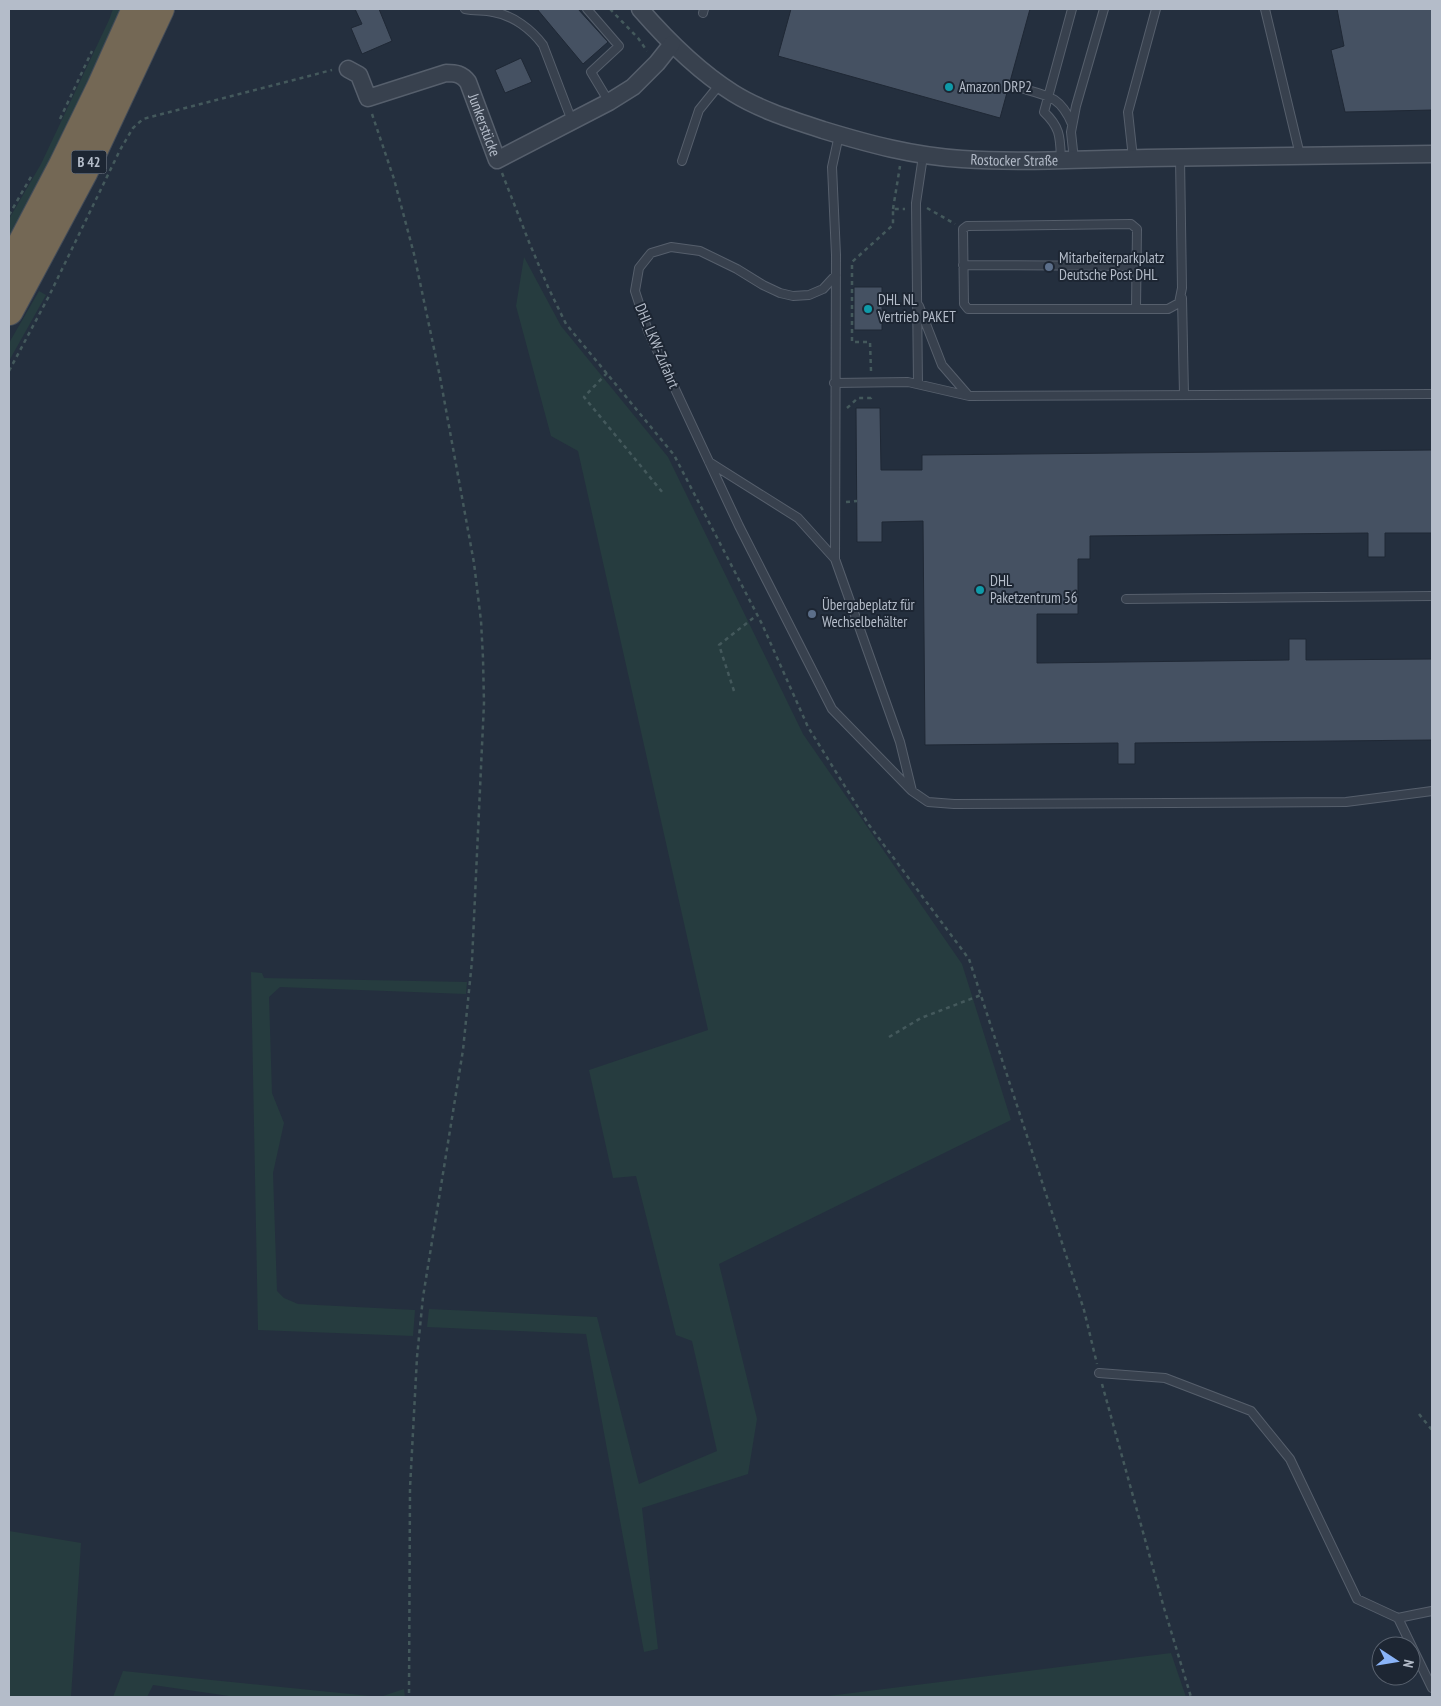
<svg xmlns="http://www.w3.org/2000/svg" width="1441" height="1706" viewBox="0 0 1441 1706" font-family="'PT Sans Narrow',sans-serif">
<rect width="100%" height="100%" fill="#242f3e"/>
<path fill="#263c3f" d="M113,9H125L9,247V219L41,164L109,20Z
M524,257L561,326L668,457L803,734L962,964L1011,1120L719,1264L757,1419L748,1474L642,1508L658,1649L644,1652L586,1334L427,1327L429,1309L597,1317L639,1484L717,1451L692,1341L676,1335L636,1176L613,1178L589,1070L708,1030L578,451L551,436L516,306Z
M39,291L46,295L9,361V343Z
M251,972L262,973L264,978L467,982L466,994L280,987L269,997L272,1093L284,1123L273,1173L277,1291L284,1298L298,1304L415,1310L413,1336L258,1330Z
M9,1531L81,1543L71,1697H9Z
M1171,1653L1186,1697H820Z
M123,1671L380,1697L404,1689L405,1697H236L153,1685L147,1697H113Z"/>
<path fill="#455162" stroke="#1f2835" d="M355,9H379L392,41L362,54L351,28L362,24Z
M537,9H578L608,42L583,64Z
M791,9H1030L1000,118L778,56Z
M1337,9H1432V110L1345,112L1331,50L1344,46Z
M521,58L532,82L505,93L495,70Z
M854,287H882V330H854Z
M856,408H880L881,470H922V455L1432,450V533H1385V557H1368V533L1090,536V559H1078V614H1037V663L1289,660V639H1306V660L1432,659V740L1135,743V764H1118V743L925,745L923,521L882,522V542H857Z"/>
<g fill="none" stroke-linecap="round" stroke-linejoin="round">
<g stroke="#565f6c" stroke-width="10">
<path id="lane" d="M465,9C475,11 484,10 493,12C513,15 532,30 543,45L572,121
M587,9L619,46L591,72L609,102
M1265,9L1300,155
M703,13L704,9
M1024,89C1050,96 1061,98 1072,124
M839,135L832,167L836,255L835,559L900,742L912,791L928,802L954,804L1346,802L1432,791
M1133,158L1128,112L1156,9
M1061,160C1060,138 1061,128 1044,112L1072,9
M1074,160L1071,132L1076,106L1104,9
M682,161L699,110L720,84
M963,265L1136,266
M836,275L823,289L809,295L793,296L780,293L763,285L737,269L700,251L671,247L651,253L639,268L635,291L648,331L739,526L832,709L911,790
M1182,298L1184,395
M919,306L942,365L968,395
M1136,308L1137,229L1131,224L967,226L963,229L964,304L968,309H1168L1179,303L1182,288L1180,158
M834,383L908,382L969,396L1432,394
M918,384L916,203L923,156
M709,462L798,518L835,559
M1126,599L1432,596
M1099,1373L1165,1378L1251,1411L1290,1459L1357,1599L1398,1618L1432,1611
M1398,1618L1432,1688"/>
</g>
<g stroke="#565f6c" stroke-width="19">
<g id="street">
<path id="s1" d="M640,9C667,40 698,71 733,93C760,110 793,120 823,130C869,144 913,156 962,159C1023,163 1085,159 1147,158C1242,157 1337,155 1432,154"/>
<path id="s2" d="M348,69L359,75L368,98L446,73C456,73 462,74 468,82L497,160L609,102L633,87L657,63L672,44"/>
</g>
</g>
<g stroke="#434c59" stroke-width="30">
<path id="highway" d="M9,268L63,165L101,87L136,9
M9,311L83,173L160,9"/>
</g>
<path stroke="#44595c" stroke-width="2.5" stroke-dasharray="4 4" stroke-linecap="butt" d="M610,9L638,38L647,51
M372,114L394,179L414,254L440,377L474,563L481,621L483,658L484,703L472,961L463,1050L423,1297L417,1357L410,1488L409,1697
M60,119L92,51
M502,173L529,242L548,287L566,324L674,455L762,624L808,727L869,825L969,959L1084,1310L1097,1364
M927,208L955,224
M893,209L900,166
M9,215L32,175
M9,371L49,296L120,150L133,128L143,119L332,70
M871,371L870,342H852V262L893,225V209H905
M607,373L584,397L663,493
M847,408L858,398H871V394
M846,502L857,501
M734,691L719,645L757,615
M889,1037L921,1018L981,995
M1102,1384L1164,1608L1191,1697
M1419,1414L1432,1430"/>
<use href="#lane" stroke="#38414e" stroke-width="8"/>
<use href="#street" stroke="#38414e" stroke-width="16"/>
<use href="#highway" stroke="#746855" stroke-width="28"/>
</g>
<g fill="#0f9aa8" stroke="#1d2633" stroke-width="2">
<circle cx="949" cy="87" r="5"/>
<circle cx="868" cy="309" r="5"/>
<circle cx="980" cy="590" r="5"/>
</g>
<g fill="#5c6f8a" stroke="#1d2633" stroke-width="2">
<circle cx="1049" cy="267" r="5"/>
<circle cx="812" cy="614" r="5"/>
</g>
<g text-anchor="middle" stroke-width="4" stroke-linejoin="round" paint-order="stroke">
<rect fill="#1d2633" stroke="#878f9c" stroke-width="1" x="71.5" y="150.5" width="35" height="23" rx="4"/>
<g font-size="14" font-weight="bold" fill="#b4bcc9">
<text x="89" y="167">B 42</text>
</g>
<g font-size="15" fill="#b4bcc9" stroke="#1d2633" text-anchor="start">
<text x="959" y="92">Amazon DRP2</text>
<text x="1059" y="263">Mitarbeiterparkplatz<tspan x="1059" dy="17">Deutsche Post DHL</tspan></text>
<text x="878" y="305">DHL NL<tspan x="878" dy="17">Vertrieb PAKET</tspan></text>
<text x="990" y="586">DHL<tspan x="990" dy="17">Paketzentrum 56</tspan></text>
<text x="822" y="610">Übergabeplatz für<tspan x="822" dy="17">Wechselbehälter</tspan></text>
</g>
<g font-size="15" fill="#b4bcc9" stroke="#1d2633">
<text dy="5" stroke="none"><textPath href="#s2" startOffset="190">Junkerstücke</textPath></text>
<text dy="5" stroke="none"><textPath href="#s1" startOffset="418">Rostocker Straße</textPath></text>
<text transform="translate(657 346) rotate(67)" y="5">DHL LKW-Zufahrt</text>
</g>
</g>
<rect width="1441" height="1706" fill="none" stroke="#b4bcc9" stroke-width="20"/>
<g transform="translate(1396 1661) rotate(102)"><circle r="24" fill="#1d2633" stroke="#59626f"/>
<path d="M0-4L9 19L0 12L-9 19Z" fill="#8ab4f8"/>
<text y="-8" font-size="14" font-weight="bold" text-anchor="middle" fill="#b4bcc9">N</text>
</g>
</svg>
